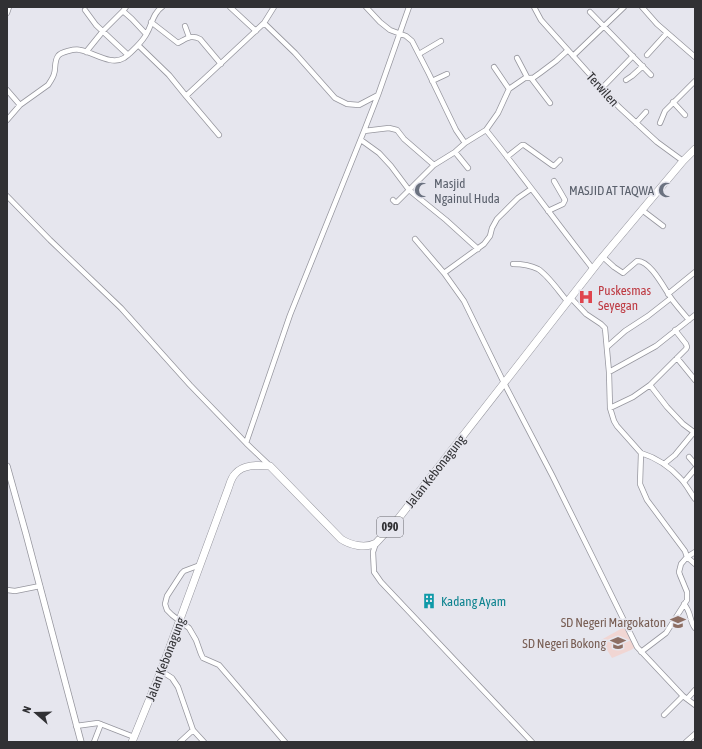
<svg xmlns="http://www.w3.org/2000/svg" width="702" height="749" viewBox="0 0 702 749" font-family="'Asap Condensed',sans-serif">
<rect width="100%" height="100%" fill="#e6e6ee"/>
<path fill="#f1d6d3" d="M626,626L635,647L631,650L612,658L601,640Z"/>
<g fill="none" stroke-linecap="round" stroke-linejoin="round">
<g stroke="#96969e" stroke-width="6">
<path id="minor" d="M230,7L256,31
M366,7L380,22L390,30L406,36L412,41L429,74L456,130L465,143L486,130C522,175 557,223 593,269
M534,7L541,20L619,107L657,142L683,161
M642,7L657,24L695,57
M85,10L96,25L128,55
M123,11L132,19L146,34
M590,12L651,75
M7,13L9,7
M151,22L178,43C186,39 191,34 200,39L221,64
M264,23L274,7
M185,26L189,37
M138,45L169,75L186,96L264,23L295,53L335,98L347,104L359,105L378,95
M86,52L103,31L123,11L126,7
M419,54L441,41
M647,55L667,33
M573,56L624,7
M517,58L527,77
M494,67L509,89
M531,78L550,103
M626,80L632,76L643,66
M432,81L447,74
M602,88L633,56
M7,90L20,105
M186,96L219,135
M673,102L685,115
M7,120L20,105L48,85C50,82 53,78 54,74C56,69 54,61 58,56C60,53 64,52 68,51C72,50 77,49 80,50C93,52 111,66 124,58C131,53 143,41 147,33C152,24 153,13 162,7
M636,123L646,112
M660,123L665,111L695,81
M486,130L498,113L509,89L525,78H533L540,73L556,61L568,50
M364,131L389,128L397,130L404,139L434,165L455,152L465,143
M361,140L379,153L391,166L409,190L446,220L478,249
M455,152L468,168
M507,157L522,145H524L552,165L554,166L560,160
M7,196L50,240L121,308L190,385L246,443L269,465
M393,200L395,202H397L434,165
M642,210L663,226
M548,211L563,204L565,200L554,181
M415,239L444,273L464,301L504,383L552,475L605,582L637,647L683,696L695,705
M603,257L614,267L623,273L637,261C650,260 664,288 671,298C676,305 683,313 689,320
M513,264C521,264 530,265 538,269C548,275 560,293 568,302
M444,273L484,244L490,236L492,228L497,219L518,198L531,189
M668,294L695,272
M571,298L586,314L601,324L605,328L609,372L610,408L614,421L617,426L641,453L640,484L647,500L685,551L687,557L681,564L679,572L680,575L687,592V600L666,633L641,652
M607,347L625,331L648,316L671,298
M677,358L695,380
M609,372L656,346L695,315
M650,385L667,407L683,424L695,433
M610,408L633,397L650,385L686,349L687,347L686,344L675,330
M246,443L290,315L364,131L378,95L409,7
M641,453C657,458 669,466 680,478C686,484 690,492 695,499
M689,457L695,464
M664,464L675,455L694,432
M684,482L695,469
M376,543L373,552L374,572L381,582L532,742
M695,552L687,557L695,564
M200,565L184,571L182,573L167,596L165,604L167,610L172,615L189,628L196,640L201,654L203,658L219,665L285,742
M7,590L15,591L40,586
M684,604C692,613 689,621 695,628
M161,671L172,678L178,687L193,730
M687,699L695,690
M664,715L683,696
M76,726L98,723L134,737
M94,742L101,724
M180,742L193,730L204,742
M686,742L695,734"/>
</g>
<g stroke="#96969e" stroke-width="7">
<path id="tertiary" d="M7,466L26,534L81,742"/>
</g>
<g stroke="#96969e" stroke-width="8">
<path id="primary" d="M132,742L161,671L228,489C230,484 231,478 235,474C243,464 258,465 270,466L341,539C350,545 365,549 376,543L398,519L600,260L683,161L695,149"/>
</g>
<use href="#minor" stroke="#fff" stroke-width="4.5"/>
<use href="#tertiary" stroke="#fff" stroke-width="5.5"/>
<use href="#primary" stroke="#fff" stroke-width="7"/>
</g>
<defs>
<g id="mosque-bare" transform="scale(1.2)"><path d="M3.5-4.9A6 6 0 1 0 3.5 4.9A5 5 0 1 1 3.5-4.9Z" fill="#6b7280" stroke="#e6e6ee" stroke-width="2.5" paint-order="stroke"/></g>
<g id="hospital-bare" transform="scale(1.2)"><path d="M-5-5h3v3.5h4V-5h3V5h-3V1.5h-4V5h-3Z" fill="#e0444e" stroke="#e6e6ee" stroke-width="2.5" paint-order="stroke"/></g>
<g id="building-bare" transform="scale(1.2)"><path d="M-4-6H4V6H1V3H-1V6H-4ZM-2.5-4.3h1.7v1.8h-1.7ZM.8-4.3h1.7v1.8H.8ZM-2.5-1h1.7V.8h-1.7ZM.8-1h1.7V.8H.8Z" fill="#0f9aa8" stroke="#e6e6ee" stroke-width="2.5" paint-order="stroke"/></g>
<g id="school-bare" transform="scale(1.2)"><path d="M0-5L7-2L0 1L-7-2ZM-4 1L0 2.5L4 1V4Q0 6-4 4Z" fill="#8d6e63" stroke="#e6e6ee" stroke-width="2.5" paint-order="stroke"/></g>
</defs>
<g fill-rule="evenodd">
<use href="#mosque-bare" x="422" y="190"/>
<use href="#mosque-bare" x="666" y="190"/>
<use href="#hospital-bare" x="586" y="297"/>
<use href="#building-bare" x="429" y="601"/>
<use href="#school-bare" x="678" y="622"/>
<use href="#school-bare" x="618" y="643"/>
</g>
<g text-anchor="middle" stroke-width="3.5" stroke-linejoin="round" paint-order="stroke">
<rect fill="#e6e6ee" stroke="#67676c" stroke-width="1" x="377" y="517" width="26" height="20" rx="3"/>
<g font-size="12" font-weight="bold" fill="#313134">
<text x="390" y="531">090</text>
</g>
<g font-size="13" fill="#313134" stroke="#e6e6ee">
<text transform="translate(603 89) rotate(48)" y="5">Terwilen</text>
<text transform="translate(435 471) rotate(-52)" y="5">Jalan Kebonagung</text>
<text transform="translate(165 659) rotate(-69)" y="5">Jalan Kebonagung</text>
</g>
<g font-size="13" fill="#5b616d" stroke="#e6e6ee" text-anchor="start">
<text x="434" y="188">Masjid<tspan x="434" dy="15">Ngainul Huda</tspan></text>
<text x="654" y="195" text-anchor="end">MASJID AT TAQWA</text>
</g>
<g font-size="13" fill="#be3a42" stroke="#e6e6ee" text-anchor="start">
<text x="598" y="295">Puskesmas<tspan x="598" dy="15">Seyegan</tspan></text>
</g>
<g font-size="13" fill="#0d838f" stroke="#e6e6ee" text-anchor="start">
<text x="441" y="606">Kadang Ayam</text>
</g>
<g font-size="13" fill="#785e54" stroke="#e6e6ee" text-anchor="end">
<text x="666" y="627">SD Negeri Margokaton</text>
<text x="606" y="648">SD Negeri Bokong</text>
</g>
</g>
<rect width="702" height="749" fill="none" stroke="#313134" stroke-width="16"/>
<g transform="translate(36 713) rotate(290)" stroke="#e6e6ee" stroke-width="3" paint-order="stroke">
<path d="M0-3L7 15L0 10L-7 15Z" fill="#313134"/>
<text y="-6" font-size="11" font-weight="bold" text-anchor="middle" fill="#313134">N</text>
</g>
</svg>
